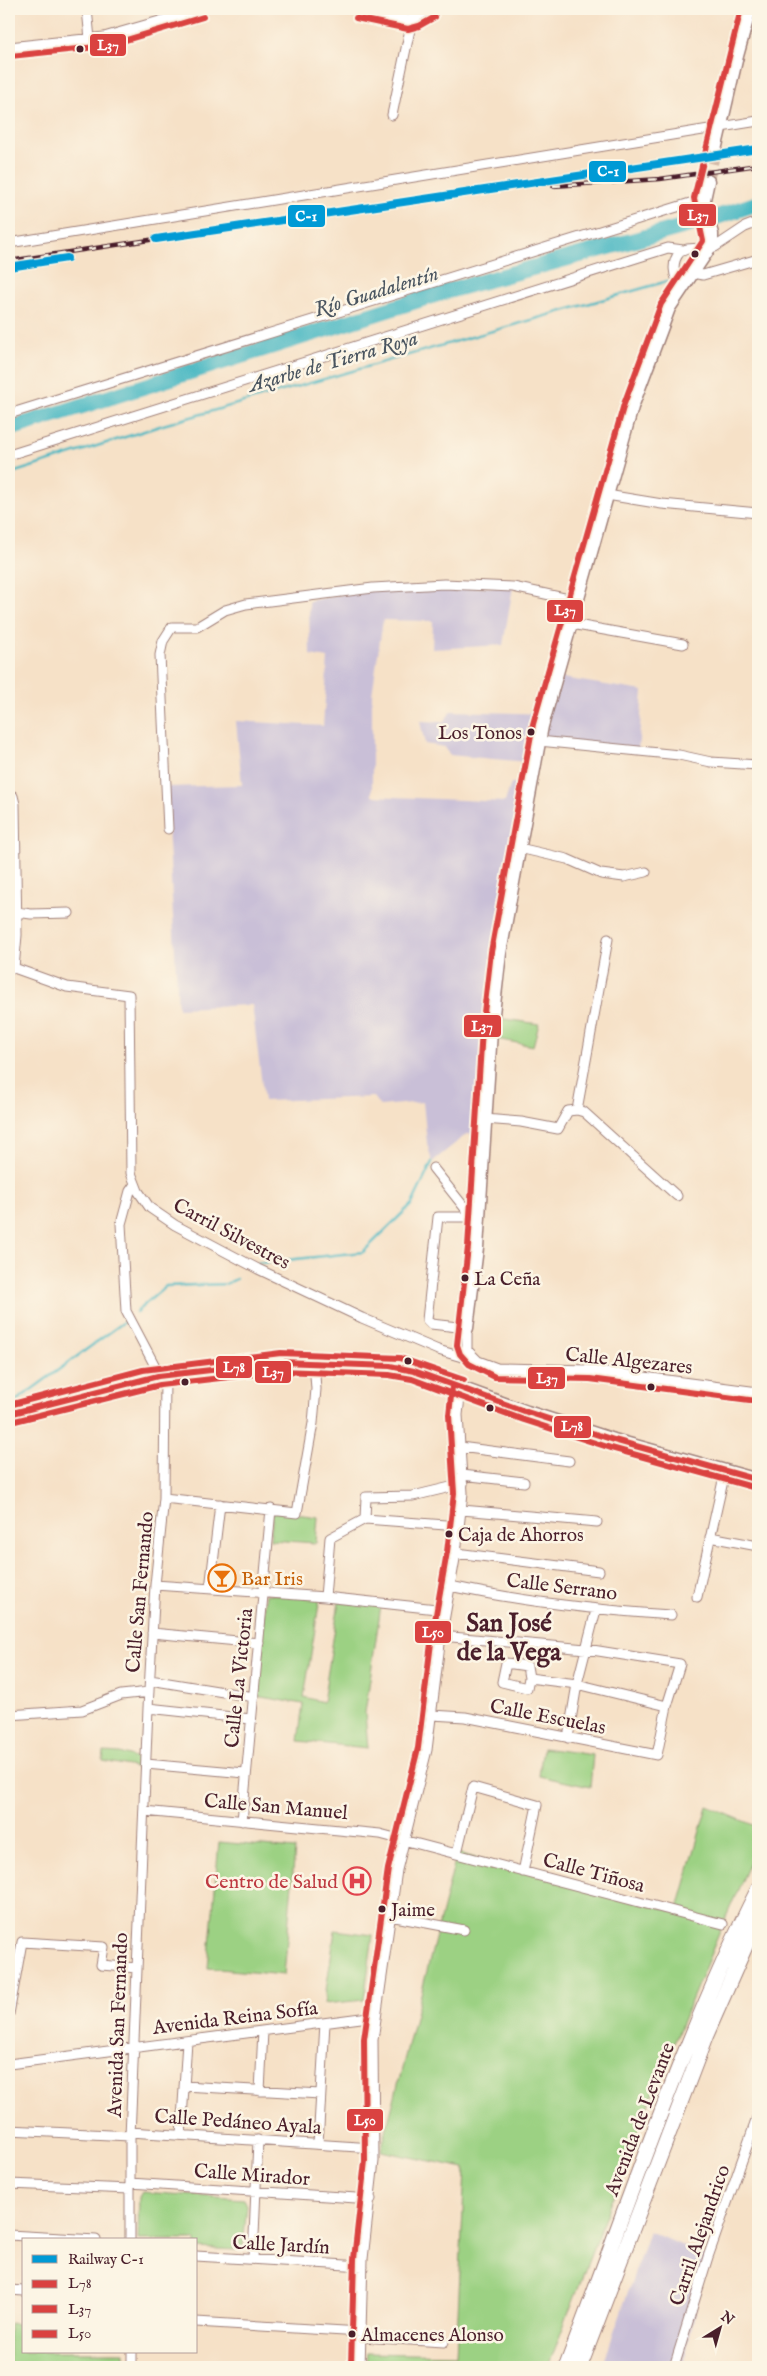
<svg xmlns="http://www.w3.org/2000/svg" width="767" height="2376" viewBox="0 0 767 2376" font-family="'IM FELL English',serif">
<rect width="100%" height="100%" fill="#fcf5e5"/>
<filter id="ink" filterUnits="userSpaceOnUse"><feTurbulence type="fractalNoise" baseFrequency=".02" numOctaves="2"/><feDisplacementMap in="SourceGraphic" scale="10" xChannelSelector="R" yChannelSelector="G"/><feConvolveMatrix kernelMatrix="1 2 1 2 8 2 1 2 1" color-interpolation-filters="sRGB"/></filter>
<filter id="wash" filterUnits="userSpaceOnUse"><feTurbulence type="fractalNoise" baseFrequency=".0096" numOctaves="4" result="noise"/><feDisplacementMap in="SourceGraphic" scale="20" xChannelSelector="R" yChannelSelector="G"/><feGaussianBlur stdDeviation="1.12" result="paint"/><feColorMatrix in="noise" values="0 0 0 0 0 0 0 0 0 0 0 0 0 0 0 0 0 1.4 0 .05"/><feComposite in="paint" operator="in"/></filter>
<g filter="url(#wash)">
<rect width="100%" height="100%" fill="#f6e1c7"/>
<path fill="#c9bfd7" d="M513,587L503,645L432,649L433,621L383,620L372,695V796L505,802L511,783H526L528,762L449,755L445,747L425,744L420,721L444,722L451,711L545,714L556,677L643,691L638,751L540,741L519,848L483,1135L467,1134L432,1162L427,1143L423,1102L380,1106L373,1097L264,1101L252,1005L178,1008L166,787L242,785L236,721L323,726L328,658L310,655L309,601L373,588Z
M649,2231L708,2257L683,2367H602Z"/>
<path fill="#9cd183" stroke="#737857" d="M497,1018L539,1024L533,1046L496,1039Z
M273,1511L318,1517L316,1543L270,1540Z
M266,1594L320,1598L304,1697L323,1702L339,1602L381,1605L365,1713L368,1748L298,1741L303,1704L255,1696Z
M543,1748L593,1755L590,1787L539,1776Z
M104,1752L120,1753L141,1760L143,1764L139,1768L103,1761Z
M707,1806L758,1827V1844L723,1924L644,2115L548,2367H366L367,2353L456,2355L465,2168L381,2151L457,1853L677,1912Z
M219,1842L295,1849L284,1975L208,1968Z
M335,1930L373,1935L364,2000L324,2004Z
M142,2192L244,2199L247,2205L243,2247L238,2250L196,2248V2240H138L139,2197Z
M9,2323L24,2325V2352H124V2367H9Z"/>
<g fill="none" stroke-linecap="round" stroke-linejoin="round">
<path stroke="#4ab8c3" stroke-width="2.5" d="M9,474L163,425L668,281
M258,1263L363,1252L412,1204L432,1162
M136,1312L166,1286L226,1284L236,1279
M9,1406L124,1322"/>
<path stroke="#4ab8c3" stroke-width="16" d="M9,429L444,292L708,220L758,203"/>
</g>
</g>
<g filter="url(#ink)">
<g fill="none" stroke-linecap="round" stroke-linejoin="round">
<path stroke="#d4baa8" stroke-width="12" stroke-dasharray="12 6" stroke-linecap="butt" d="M708,181L716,146"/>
<g stroke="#a08079" stroke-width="11">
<path id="street" d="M87,9L90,39
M358,9L408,20L415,18L430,9
M9,47L104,37L201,9
M392,115L412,20
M9,243L758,121
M692,273L703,275L758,259
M681,287C673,276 671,262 680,252L687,249L715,247L745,227L758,222
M9,414L703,199
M9,455L668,248L683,250
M607,495L662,504L758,513
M571,624L683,644
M539,741L679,755L711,762L758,765
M9,794L13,796L15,804L17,935L14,968
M168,829L160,655L163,641L172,627H197L225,610L246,604L373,588L444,584L513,587L578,601
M519,848L567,859L601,874L624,877L646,872
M17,912L31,914L69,913
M14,968L67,987L129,995L131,1173L138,1191L150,1208L175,1225L258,1269L362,1318L438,1350L462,1357L470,1354
M577,1110L608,939
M484,1119L521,1122L558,1129L568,1111L577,1110L584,1112L677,1196
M433,1168L472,1217H476
M135,1184L130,1191L121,1224L126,1311L155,1366L158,1376
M472,1217H438L427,1320L431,1324L467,1328V1350L478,1361L497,1368L591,1370L758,1392
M460,1447L569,1461
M462,1475L524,1482
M164,1498L297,1513L313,1423L316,1389L314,1362
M462,1510L597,1522
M365,1519L366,1497L413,1496L463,1484
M710,1537L758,1546
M456,1553L599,1571
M155,1585L325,1597L446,1610
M450,1586C524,1602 596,1610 671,1615
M210,1589L220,1504
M325,1597L330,1538L365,1519L459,1526
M697,1597L725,1472
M152,1633L259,1643
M506,1663L527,1666L529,1678L527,1688L502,1682Z
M529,1678L577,1684L667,1706
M150,1680L254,1697
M148,1708L251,1719
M9,1715L82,1710L121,1695L149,1692
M432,1715L465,1717L657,1755L667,1706L680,1664L586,1649L441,1636
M568,1738L577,1684L596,1610
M146,1764L245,1773
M144,1811L380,1834L723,1924
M242,1821L271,1509
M457,1853L473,1787L537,1805L523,1872
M390,1916L464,1930
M9,2014L22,1942L104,1947L101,1965L137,1968
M9,2064L376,2016
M184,2086L320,2094
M260,2091L263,2031
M9,2130L130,2136
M130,2132L373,2148
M181,2135L187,2041
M318,2144L325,2023
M130,2183L371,2199
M9,2184L130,2189
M9,2235L96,2240
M130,2240V2136L148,1708L155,1585L164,1498L165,1375
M196,2256L363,2266
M253,2259L258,2140
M9,2290L24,2291
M196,2322L361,2332
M361,2337L444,2342
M132,2352V2367
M360,2367L363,2259L374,2161L373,2040L397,1870L427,1750L440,1644L456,1553L463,1493L458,1415L461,1388
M674,2367L708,2257L758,2115"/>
</g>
<g stroke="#a08079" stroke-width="15">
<path id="secondary" d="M716,146L737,56L750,9
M467,1328L477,1248L491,1031L500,953L542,726L632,407L669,308L712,244V234L703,204L708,181
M9,1414L158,1376L281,1362L390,1366L414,1371L527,1412L614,1440L758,1480"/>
</g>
<g stroke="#a08079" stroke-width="16">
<path id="primary" d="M566,2367C627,2207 681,2042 758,1889
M580,2367L706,2036L758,1918"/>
</g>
<use href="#street" stroke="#fff" stroke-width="9"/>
<use href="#secondary" stroke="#fff" stroke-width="12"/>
<use href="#primary" stroke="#fff" stroke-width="14"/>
<g stroke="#4a1f2b" stroke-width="4.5">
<path id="rail" d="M553,186L660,179L758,165
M9,261L156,239"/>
</g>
<use href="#rail" stroke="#fcf5e5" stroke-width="2.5" stroke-dasharray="8" stroke-linecap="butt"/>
<g stroke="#fcf5e5" stroke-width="10">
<path id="bus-1" d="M9,1414L158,1376L281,1362L390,1366L414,1371L527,1412L614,1440L758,1480"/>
</g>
<g stroke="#fcf5e5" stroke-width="10">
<path id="bus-2" d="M741,9L694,198L703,241L661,304L624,404L533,724L491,952L482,1030L468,1247L457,1345L460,1354L469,1364L495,1377L590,1379L757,1401
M356,18L408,29L419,26L435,17
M10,56L106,46L203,17
M11,1422L160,1385L281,1371L389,1375L412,1379L524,1420L611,1448L756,1488"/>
</g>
<g stroke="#fcf5e5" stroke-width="10">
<path id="bus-3" d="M9,1405L143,1370L281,1353L400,1358L464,1380
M351,2367L354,2259L365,2161L364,2039L388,1869L418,1748L431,1643L447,1552L454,1493L449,1415L452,1387"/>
</g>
<use href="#bus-1" stroke="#da4241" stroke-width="6"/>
<use href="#bus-2" stroke="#da4240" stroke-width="6"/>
<use href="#bus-3" stroke="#da4241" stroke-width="6"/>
<g stroke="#fcf5e5" stroke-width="11">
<path id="rail-1" d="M156,239L758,149
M9,267L67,258"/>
</g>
<use href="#rail-1" stroke="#009ad5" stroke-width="8"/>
</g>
</g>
<defs>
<g id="bar-ring" transform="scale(1.4375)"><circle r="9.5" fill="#fcf5e5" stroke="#e8710a" stroke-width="1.5"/><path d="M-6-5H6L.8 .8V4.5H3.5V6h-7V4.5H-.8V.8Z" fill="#e8710a"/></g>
<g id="hospital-ring" transform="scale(1.4375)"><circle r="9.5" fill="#fcf5e5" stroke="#e0444e" stroke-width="1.5"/><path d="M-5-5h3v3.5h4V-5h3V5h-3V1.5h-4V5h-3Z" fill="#e0444e"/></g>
</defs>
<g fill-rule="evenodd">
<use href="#bar-ring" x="222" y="1578"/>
<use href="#hospital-ring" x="357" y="1881"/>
</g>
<g fill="#4a1f2b" stroke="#fcf5e5" stroke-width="2">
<circle cx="80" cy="49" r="4.5"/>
<circle cx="695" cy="254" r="4.5"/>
<circle cx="531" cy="732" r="4.5"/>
<circle cx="465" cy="1278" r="4.5"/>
<circle cx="408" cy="1361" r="4.5"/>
<circle cx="185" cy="1382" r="4.5"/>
<circle cx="651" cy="1387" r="4.5"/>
<circle cx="490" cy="1408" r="4.5"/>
<circle cx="449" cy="1534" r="4.5"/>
<circle cx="382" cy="1909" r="4.5"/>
<circle cx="352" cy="2334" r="4.5"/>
</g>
<g text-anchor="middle" stroke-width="5" stroke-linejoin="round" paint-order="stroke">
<g font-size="19" fill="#4a1f2b" stroke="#fcf5e5" text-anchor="start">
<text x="522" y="739" text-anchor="end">Los Tonos</text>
<text x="474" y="1285">La Ceña</text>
<text x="458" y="1541">Caja de Ahorros</text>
<text x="391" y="1916">Jaime</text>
<text x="361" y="2341">Almacenes Alonso</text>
</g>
<g font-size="20" fill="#4a1f2b" stroke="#fcf5e5">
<text transform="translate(232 1233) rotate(28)" y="7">Carril Silvestres</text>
<text transform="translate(629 1360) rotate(6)" y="7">Calle Algezares</text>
<text transform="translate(562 1586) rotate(7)" y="7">Calle Serrano</text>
<text transform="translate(139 1592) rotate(-85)" y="7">Calle San Fernando</text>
<text transform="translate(238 1678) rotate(-84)" y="7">Calle La Victoria</text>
<text transform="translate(548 1716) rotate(11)" y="7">Calle Escuelas</text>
<text transform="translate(276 1806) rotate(5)" y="7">Calle San Manuel</text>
<text transform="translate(594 1872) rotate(15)" y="7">Calle Tiñosa</text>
<text transform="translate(235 2017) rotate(-7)" y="7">Avenida Reina Sofía</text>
<text transform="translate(117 2025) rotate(-88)" y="7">Avenida San Fernando</text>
<text transform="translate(639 2119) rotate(-69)" y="7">Avenida de Levante</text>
<text transform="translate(238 2121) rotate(4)" y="7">Calle Pedáneo Ayala</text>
<text transform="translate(252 2174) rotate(4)" y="7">Calle Mirador</text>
<text transform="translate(699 2235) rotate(-71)" y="7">Carril Alejandrico</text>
<text transform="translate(281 2244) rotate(3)" y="7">Calle Jardín</text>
</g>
<g font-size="20" fill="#c56008" stroke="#fcf5e5" text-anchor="start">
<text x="241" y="1585">Bar Iris</text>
</g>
<g font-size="20" fill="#be3a42" stroke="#fcf5e5" text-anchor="end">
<text x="338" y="1888">Centro de Salud</text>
</g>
<g font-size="21" font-style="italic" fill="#4a5560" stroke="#fcf5e5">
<text transform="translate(376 291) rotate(-17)" y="7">Río Guadalentín</text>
<text transform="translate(333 361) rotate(-16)" y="7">Azarbe de Tierra Roya</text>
</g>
<g font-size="25" font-weight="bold" fill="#4a1f2b" stroke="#fcf5e5">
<text x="509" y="1631">San José<tspan x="509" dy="29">de la Vega</tspan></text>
</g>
</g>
<g stroke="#fcf5e5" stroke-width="2">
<rect x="89" y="33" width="38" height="24" rx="5" fill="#da4240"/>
<rect x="588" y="160" width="39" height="23" rx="5" fill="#009ad5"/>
<rect x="678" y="203" width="39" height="24" rx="5" fill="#da4240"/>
<rect x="287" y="204" width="39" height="24" rx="5" fill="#009ad5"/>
<rect x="546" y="599" width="38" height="24" rx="5" fill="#da4240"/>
<rect x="463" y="1014" width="39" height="24" rx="5" fill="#da4240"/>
<rect x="215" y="1355" width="38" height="24" rx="5" fill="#da4241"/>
<rect x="254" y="1360" width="38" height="24" rx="5" fill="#da4240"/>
<rect x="527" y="1366" width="39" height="24" rx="5" fill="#da4240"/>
<rect x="553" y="1415" width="39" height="24" rx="5" fill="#da4241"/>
<rect x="414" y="1620" width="38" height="24" rx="5" fill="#da4241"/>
<rect x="346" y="2108" width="38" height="24" rx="5" fill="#da4241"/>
</g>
<g font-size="14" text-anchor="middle" font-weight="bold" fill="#fff">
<text x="108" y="50">L37</text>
<text x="608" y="176">C-1</text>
<text x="698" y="220">L37</text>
<text x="306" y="221">C-1</text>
<text x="565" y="615">L37</text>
<text x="482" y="1031">L37</text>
<text x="234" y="1372">L78</text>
<text x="273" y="1377">L37</text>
<text x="547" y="1383">L37</text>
<text x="572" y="1431">L78</text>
<text x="433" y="1637">L50</text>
<text x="365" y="2125">L50</text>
</g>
<rect width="767" height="2376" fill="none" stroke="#fcf5e5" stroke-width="30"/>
<rect x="22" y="2238" width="175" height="115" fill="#fcf5e5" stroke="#b59f9b"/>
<rect x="32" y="2255" width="25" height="8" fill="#009ad5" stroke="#b59f9b"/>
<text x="68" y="2264" font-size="15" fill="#4a1f2b">Railway C-1</text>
<rect x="32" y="2280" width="25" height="8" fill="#da4241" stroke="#b59f9b"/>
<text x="68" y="2288" font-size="15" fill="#4a1f2b">L78</text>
<rect x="32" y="2305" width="25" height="8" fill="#da4240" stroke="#b59f9b"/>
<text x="68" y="2314" font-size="15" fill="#4a1f2b">L37</text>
<rect x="32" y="2330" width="25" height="8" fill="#da4241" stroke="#b59f9b"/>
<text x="68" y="2338" font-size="15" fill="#4a1f2b">L50</text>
<g transform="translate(720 2328) rotate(37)" stroke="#fcf5e5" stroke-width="4" paint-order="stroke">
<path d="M0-4L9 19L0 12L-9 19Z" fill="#4a1f2b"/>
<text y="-8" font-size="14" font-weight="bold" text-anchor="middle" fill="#4a1f2b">N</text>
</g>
</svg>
